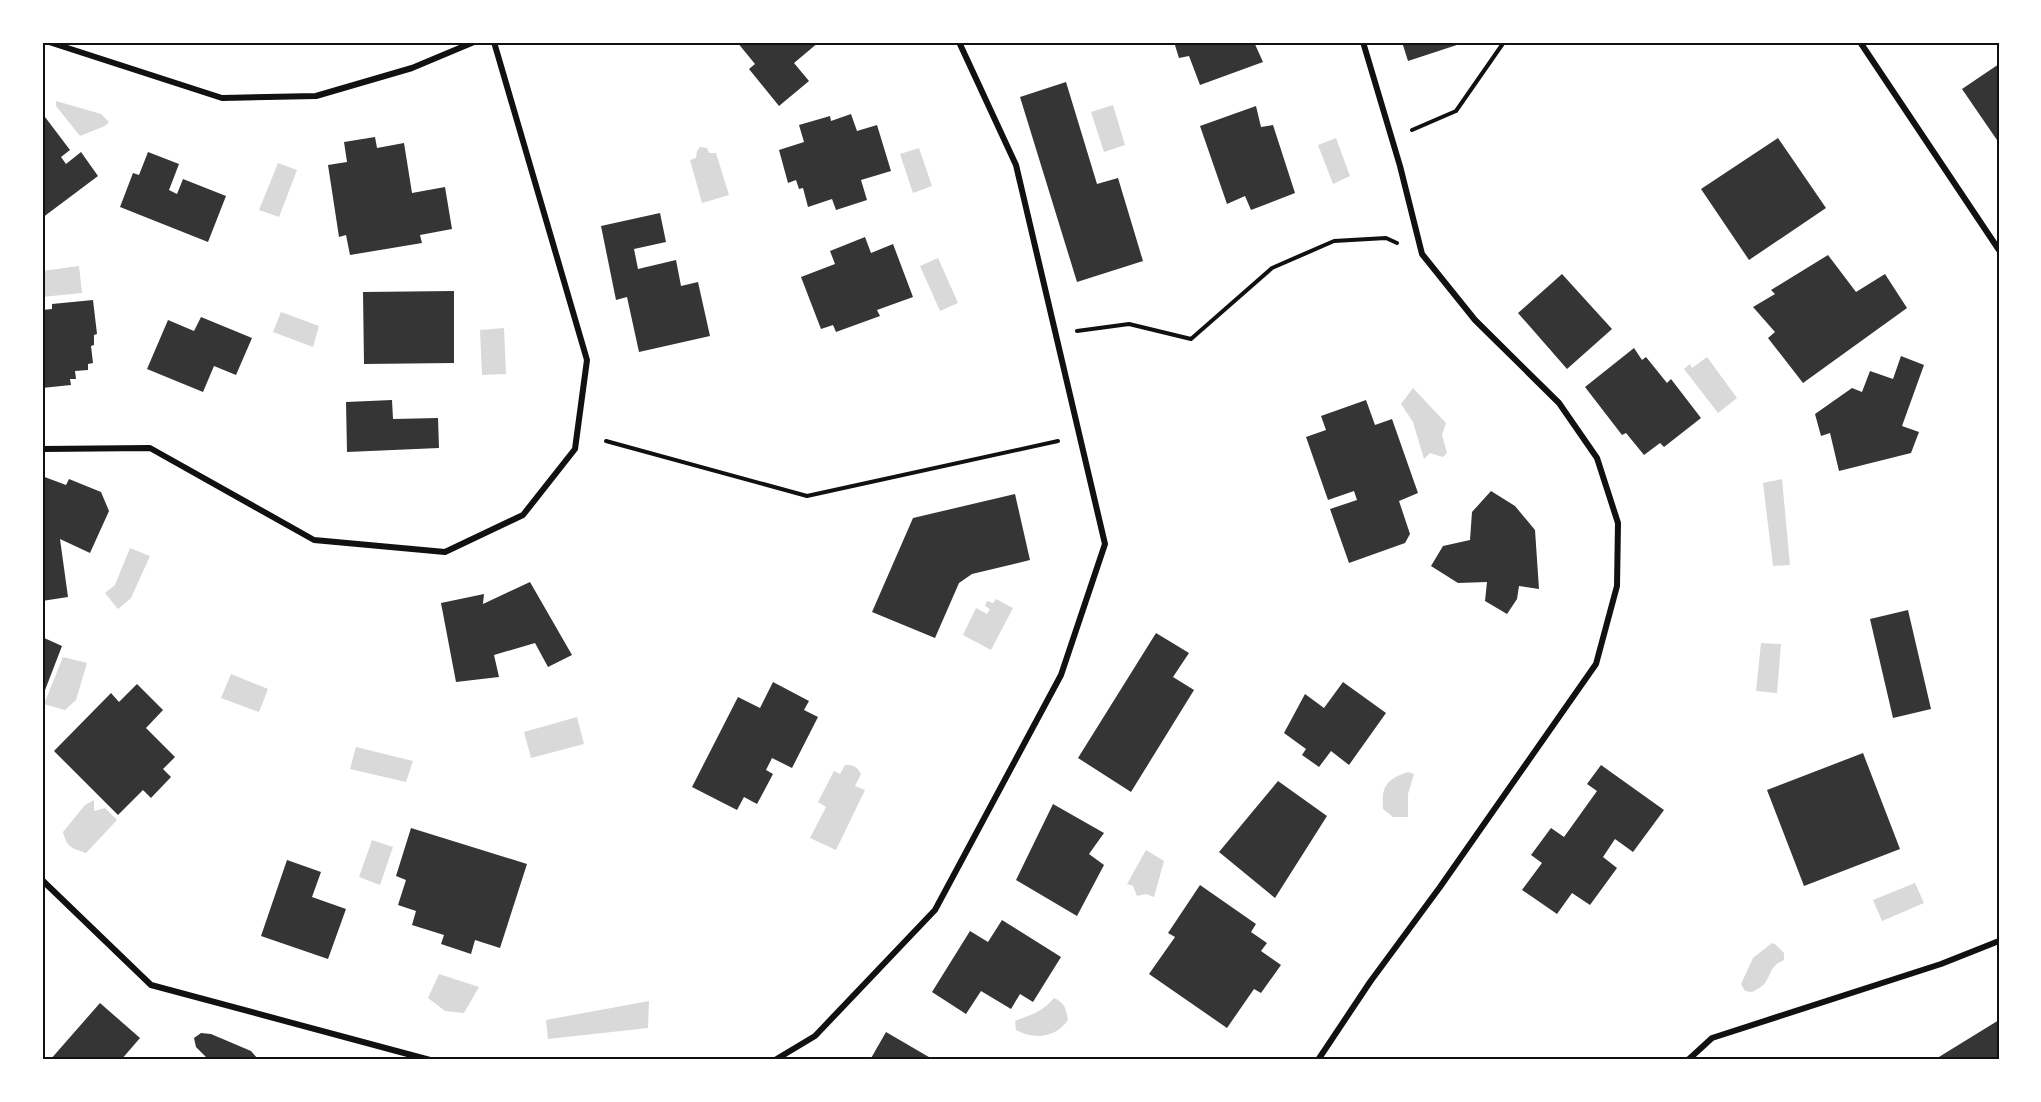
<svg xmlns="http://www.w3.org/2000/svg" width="2041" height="1102" viewBox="0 0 2041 1102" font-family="Poppins,sans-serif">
<rect width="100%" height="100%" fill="#fff"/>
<path fill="#d9d9d9" d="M56,101L101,114L109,122L105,126L80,136L56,106Z
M1113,105L1125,145L1104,152L1091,112Z
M1336,138L1350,176L1333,184L1318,145Z
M700,147L707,148L709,153H716L729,195L702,203L690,160L696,158L697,151Z
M919,148L932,186L913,193L900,154Z
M278,163L297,170L279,217L259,210Z
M938,258L958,303L940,311L920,266Z
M79,266L82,293L42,297V271Z
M281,312L319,326L313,347L273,332Z
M504,328L506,374L482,375L480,330Z
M1707,357L1737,398L1718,413L1684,369L1690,364L1692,368Z
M1413,388L1446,423L1442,435L1447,453L1443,457L1430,453L1424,459L1413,422L1401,404Z
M1782,479L1790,565L1773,566L1763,483Z
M130,548L150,556L131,598L118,609L105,593L115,585Z
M996,599L1013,608L991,650L963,635L976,608L987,614L990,609L985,606L987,601L993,603Z
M1761,643L1781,644L1777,693L1756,691Z
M63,657L87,663L76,700L65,710L44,704Z
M231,674L268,689L259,712L221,698Z
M577,717L584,744L531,758L524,732Z
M356,747L413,761L406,782L350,769Z
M845,765C853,765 857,766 861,774L855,786L865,790L836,850L810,838L826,807L818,802L834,771L840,774Z
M1408,772L1414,774L1408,794V817H1393L1383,809C1381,786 1387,779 1408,772Z
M94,800V811L105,808L117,820L86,853C72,848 67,848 63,832L85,805Z
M372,840L393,847L380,885L359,877Z
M1146,850L1164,861L1154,897L1146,894L1137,896L1133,886L1127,884Z
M1915,883L1924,903L1882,921L1873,900Z
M1772,943L1775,944L1784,953V960C1769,967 1773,972 1765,983C1762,987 1756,990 1752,992L1745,991L1741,984L1753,958Z
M439,974L479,987L464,1013L445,1011L428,998Z
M1054,998C1065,1003 1066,1009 1068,1020C1056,1038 1034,1040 1016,1030L1015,1021C1032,1014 1041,1013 1054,998Z
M649,1001L648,1028L548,1039L546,1020Z"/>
<path fill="#353535" d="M737,42H819L794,63L809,81L779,106L749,69L755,64Z
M1174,42H1254L1263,62L1200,85L1189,56L1179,58Z
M1402,42H1466L1408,61Z
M1999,64V143L1962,89Z
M1066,82L1097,184L1118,178L1143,261L1077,282L1020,97Z
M1256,106L1261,127L1273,125L1295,193L1251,210L1245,196L1227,204L1200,126Z
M42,113L70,150L61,157L66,164L81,152L98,176L42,218Z
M851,114L857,131L877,125L891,171L861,180L867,200L836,210L832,199L808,207L803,188L799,189L796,180L788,183L779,150L804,142L799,125L830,116L831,121Z
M375,137L377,148L404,143L412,193L445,187L452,229L420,235L422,243L350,255L346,235L339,237L328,165L347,162L344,142Z
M1778,138L1826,208L1749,260L1701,189Z
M148,152L179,164L169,190L177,194L183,179L226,196L208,242L120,207L133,173L139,175Z
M660,213L666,242L634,249L638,269L676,260L681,286L698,282L710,336L639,352L627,297L616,300L601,226Z
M865,237L871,253L893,244L913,297L877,310L880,316L836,332L833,325L821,329L801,277L835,264L830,251Z
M1828,255L1856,292L1885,274L1907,308L1803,383L1768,338L1775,332L1753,307L1775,294L1771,290Z
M1562,274L1612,329L1567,369L1518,313Z
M454,291V363L364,364L363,292Z
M93,300L97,334L94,335V345L91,346L93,363L88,364V370L75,371L76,379H70L71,385L42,388V310L52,309V304Z
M201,317L252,338L236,375L214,366L203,392L147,369L168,320L194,331Z
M1634,348L1642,360L1646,357L1667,383L1671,379L1701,418L1664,447L1660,443L1644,455L1626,433L1622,435L1585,387Z
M1901,356L1924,365L1902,426L1919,432L1911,453L1839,471L1830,433L1821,436L1815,414L1852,388L1862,392L1870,371L1893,379Z
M392,400L393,419L438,418L439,448L347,452L346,402Z
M1366,400L1375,425L1392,419L1418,493L1399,501L1410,534L1405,543L1349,563L1330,509L1357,500L1354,491L1328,500L1306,437L1326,430L1321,416Z
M42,476L66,485L69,479L101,492L109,511L90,553L60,539L68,597L42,601Z
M1491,491L1515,506L1535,530L1539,589L1519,586L1517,599L1507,614L1485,601L1487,582L1458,583L1431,566L1443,546L1470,540L1472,512Z
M1015,494L1030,560L972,574L959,583L935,638L872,612L913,518Z
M530,582L572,655L548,667L535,643L494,655L499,677L456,682L441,603L484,594L483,604Z
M1908,610L1931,709L1893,718L1870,619Z
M1156,633L1189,653L1173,677L1194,690L1131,792L1078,758Z
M42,637L62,646L42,698Z
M773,682L809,701L804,710L818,717L792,768L772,758L766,770L773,774L757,804L744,797L737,810L692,787L738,697L760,708Z
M1343,682L1386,713L1349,765L1331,751L1319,767L1302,755L1306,749L1284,733L1305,694L1324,708Z
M137,684L163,710L146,728L175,757L163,769L171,777L151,798L143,790L118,815L54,751L111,693L119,702Z
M1863,753L1900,849L1804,886L1767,790Z
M1601,765L1664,810L1633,852L1615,839L1603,857L1617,868L1590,905L1572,893L1557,914L1522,890L1542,863L1531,855L1551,828L1564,837L1597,791L1587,784Z
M1278,781L1327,816L1275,898L1219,852Z
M1053,804L1104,833L1089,854L1104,865L1077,916L1016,880Z
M411,828L527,864L500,948L475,940L471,954L441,944L444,935L412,925L416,911L398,905L406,880L396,876Z
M287,860L321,872L312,897L346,909L328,959L261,936Z
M1200,885L1256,924L1251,932L1267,943L1261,951L1281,965L1261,993L1254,989L1227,1028L1149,974L1175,937L1168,933Z
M1002,920L1061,957L1033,1002L1020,994L1011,1009L981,991L966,1014L932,992L970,931L988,942Z
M100,1003L140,1038L121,1060H50Z
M1999,1020V1060H1934Z
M886,1032L934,1060H870Z
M201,1033L211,1034L251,1051L259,1060H209L196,1047L194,1038Z"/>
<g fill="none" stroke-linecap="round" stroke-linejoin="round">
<path stroke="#111" stroke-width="4" d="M1412,130L1456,111L1504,42
M1077,331L1129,324L1191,339L1272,268L1334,241L1386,238L1397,243
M606,441L807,496L1058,441"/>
<path stroke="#111" stroke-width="6" d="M49,42L222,98L316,96L412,68L474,42
M1860,42L1999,250
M42,449L150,448L314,540L445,552L523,515L575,449L587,360L494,42
M42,880L151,985L430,1060
M775,1060L815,1036L935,910L1061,675L1105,544L1016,165L959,42
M1318,1060L1370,982L1440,887L1596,664L1617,586L1618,523L1597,458L1559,403L1475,320L1422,254L1400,166L1363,42
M1688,1060L1712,1038L1941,964L1999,941"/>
</g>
<rect width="2041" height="1102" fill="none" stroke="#ffffff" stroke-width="87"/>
<rect x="44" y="44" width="1954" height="1014" fill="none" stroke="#111" stroke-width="2"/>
</svg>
